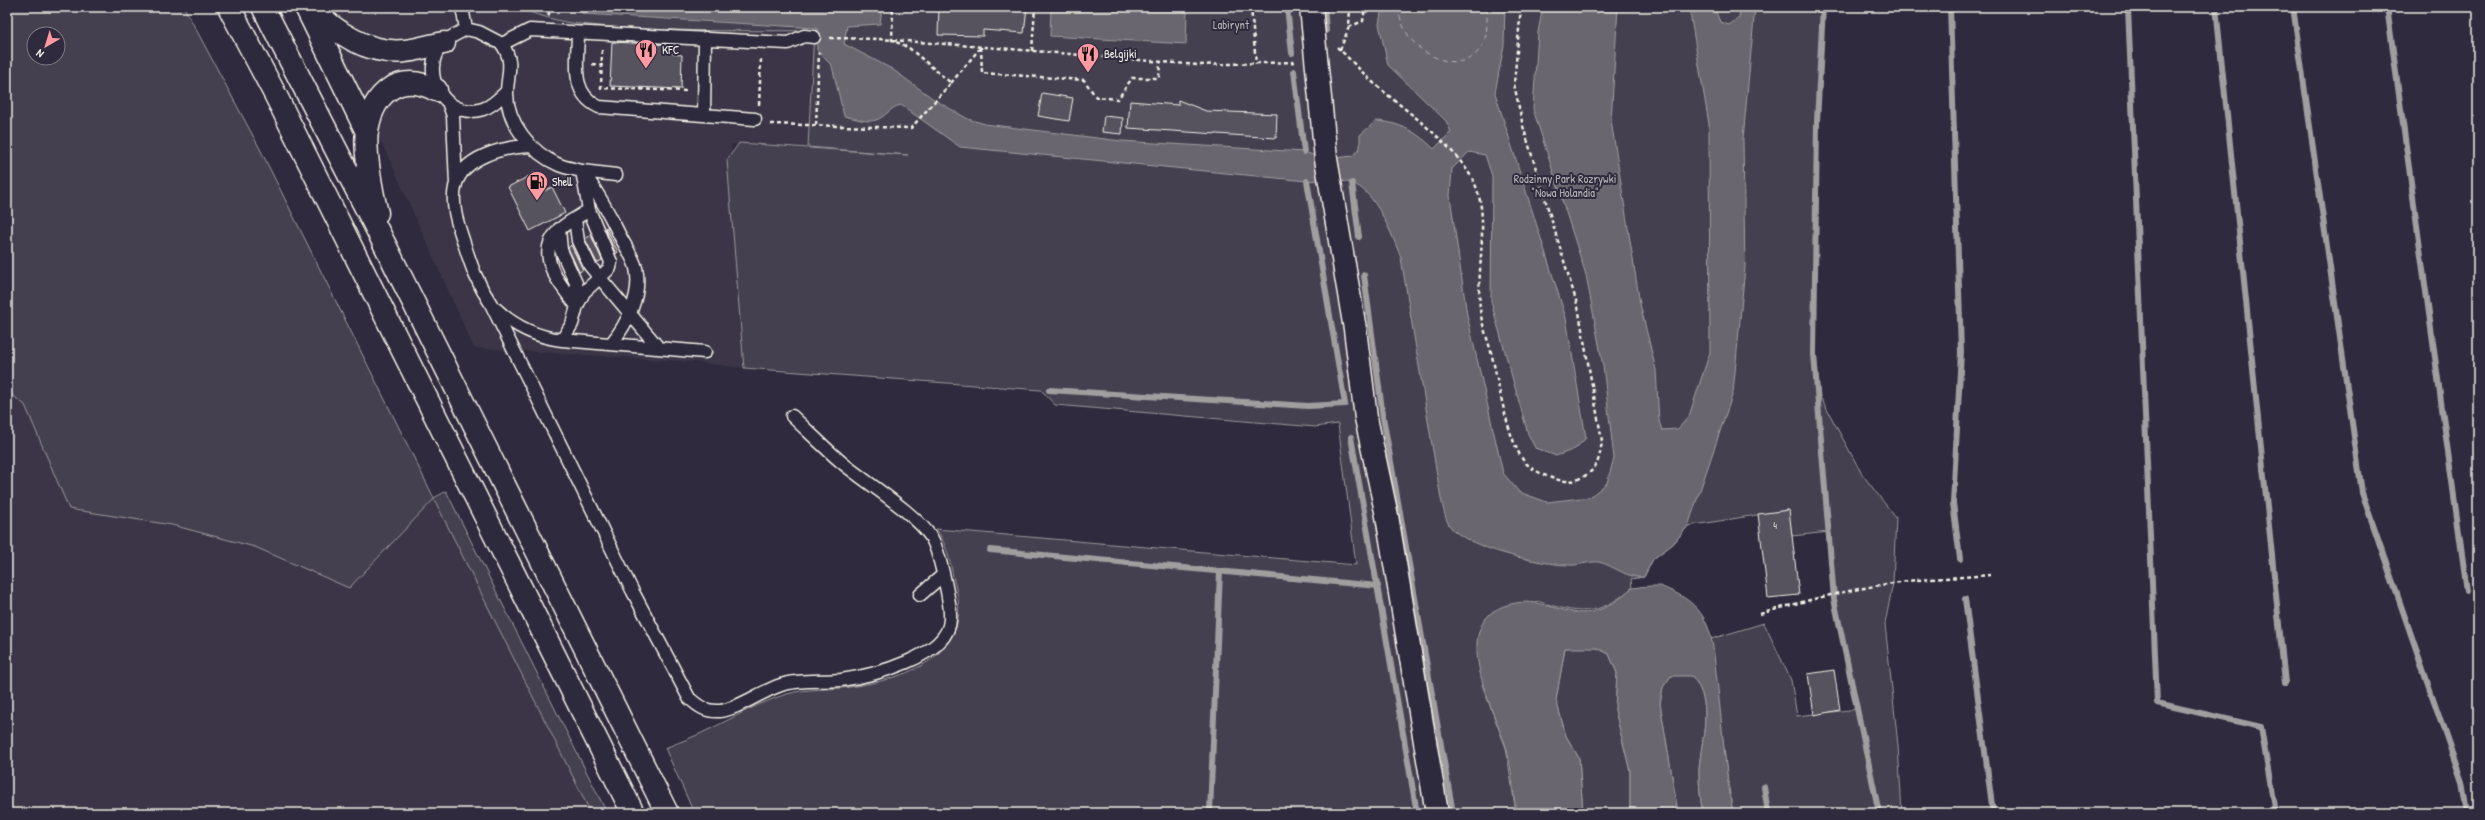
<svg xmlns="http://www.w3.org/2000/svg" width="2485" height="820" viewBox="0 0 2485 820" font-family="'Patrick Hand',sans-serif">
<rect width="100%" height="100%" fill="#2f2a3d"/>
<filter id="ink" filterUnits="userSpaceOnUse"><feTurbulence type="fractalNoise" baseFrequency=".025" numOctaves="2"/><feDisplacementMap in="SourceGraphic" scale="8" xChannelSelector="R" yChannelSelector="G"/><feConvolveMatrix kernelMatrix="1 2 1 2 8 2 1 2 1" color-interpolation-filters="sRGB"/></filter>
<g filter="url(#ink)">
<path fill="#3b3647" fill-rule="evenodd" d="M7,7H184L259,147L591,813H7ZM34,34H58V58H34Z
M316,7H509L814,31L808,147L731,144L744,368L694,362L474,348L392,165Z"/>
<path fill="#454050" stroke="#9c989c" fill-rule="evenodd" d="M7,7H184L259,147L434,498L446,491L607,813H591L434,499L349,588L255,547L172,525L69,509L25,405L7,391ZM34,34H58V58H34Z
M509,7H1823L1817,122L1814,354L1817,391L1862,474L1896,518L1893,583L1885,624L1898,745L1902,813H1733L1728,785L1711,639L1764,623L1791,680L1797,716L1858,709L1834,599L1829,532L1792,536L1788,510L1688,526L1673,544L1653,559L1644,577L1631,579L1632,588C1596,618 1579,614 1537,601L1482,685L1506,748L1516,813H694L665,748C680,742 696,736 710,729C735,717 760,702 787,694C807,688 830,690 850,687C904,679 973,657 956,589C951,570 949,546 936,529L1356,565L1338,424L1315,427L1055,405L1041,390L744,368L727,160L739,143L908,155L808,147L814,31C734,30 651,33 571,23C550,20 530,11 509,7Z
M1581,647L1597,648L1609,654L1617,673L1615,710L1630,771V813H1583L1579,758L1566,736L1556,700L1565,648Z
M1682,675L1692,676C1715,704 1701,738 1699,770C1699,784 1700,800 1703,813H1678L1660,703L1663,687L1671,676Z"/>
<path fill="#6a6670" stroke="#a19ea0" d="M573,7H882L880,24L847,26L844,44L892,69L935,100L968,119L985,124L1121,141L1304,152L1326,159L1353,156L1360,148V135L1376,121C1400,122 1418,133 1434,149L1451,132L1446,121L1388,65L1379,24L1382,7H1505L1504,45L1495,93L1566,318L1586,438L1575,449L1556,456L1535,448L1528,434L1491,302L1492,176L1485,155L1469,152L1452,169L1450,196L1467,315L1503,473L1519,492L1547,502L1590,497L1607,483L1614,458L1603,366L1586,275L1533,109L1538,32L1543,7H1618L1611,120L1640,304L1656,370L1659,421L1662,430L1678,429L1689,416L1710,352L1709,124L1689,7H1714L1720,22L1729,25L1739,18L1740,7H1755L1743,139L1745,267L1733,393L1688,526L1673,544L1653,559L1644,577C1627,579 1615,566 1599,562C1590,561 1578,566 1569,565C1543,565 1464,548 1449,525C1445,518 1443,507 1441,499L1401,258C1393,237 1375,189 1351,183C1337,179 1321,180 1307,181L960,147L901,105C890,107 886,117 876,120C867,123 854,118 844,116L832,66L817,50V28L584,14Z
M1051,7H1158L1187,12L1186,44L1050,36Z
M1660,586C1677,593 1691,599 1702,615C1714,633 1714,659 1717,680C1722,724 1725,769 1733,813H1703C1700,800 1699,784 1699,770C1701,738 1715,704 1692,676H1671L1663,687L1660,703L1678,813H1630V771L1615,710L1617,673L1609,654L1597,648H1565L1556,700L1566,736L1579,758L1583,813H1516C1513,792 1512,767 1506,747C1492,706 1443,615 1516,603C1542,598 1567,617 1591,612C1599,610 1610,606 1616,601C1622,598 1627,590 1633,588C1641,586 1652,586 1660,586Z"/>
<g fill="none" stroke-linecap="round" stroke-linejoin="round">
<path stroke="#a19ea0" stroke-width="6" d="M1287,7L1292,53
M1324,7L1326,31
M1823,7L1817,122L1814,354L1834,599L1879,813
M1950,7L1961,352L1953,503L1960,559
M2128,7L2157,703L2261,727L2275,813
M2216,7L2285,683
M2293,7L2362,493L2462,782L2467,813
M2387,7L2467,591
M1294,71L1304,152
M1352,183L1359,237
M1364,275L1383,417L1453,813
M1049,390L1308,406L1345,404L1307,181
M1351,437L1417,813
M990,550L1378,586
M1965,599L1993,813
M1764,787L1768,813
M1210,813L1220,571"/>
<path stroke="#b6b2b2" stroke-width="1" stroke-dasharray="5 4" stroke-linecap="butt" d="M1397,7C1400,18 1403,28 1410,38C1426,59 1465,75 1482,46C1488,37 1487,18 1487,7"/>
</g>
<path fill="#56525f" stroke="#f4f1e8" d="M939,7H1027L1024,33L983,30V36L938,35Z
M612,42L674,45L673,54L682,55L681,89L610,86Z
M1042,93L1073,98L1069,121L1038,116Z
M1178,100L1206,111L1277,114L1276,138L1128,128L1130,101L1178,105Z
M1104,116L1123,118L1122,134L1102,132Z
M535,173L544,191L552,187L565,213L530,231L508,187Z
M606,227L618,252L616,254L605,228Z
M591,235L602,260L597,263L585,239Z
M571,245L583,270L579,272L568,248Z
M1789,510L1799,595L1768,598L1758,514Z
M1834,670L1840,710L1814,715L1808,674Z"/>
<g fill="none" stroke-linecap="round" stroke-linejoin="round">
<g stroke="#f4f1e8" stroke-width="15">
<path id="lane" d="M462,7L466,29
M578,33C578,61 569,93 599,107L755,119
M502,44L530,30L788,43L804,36L814,37
M448,102L453,116L456,184
M704,115L705,38
M530,146C504,147 462,156 455,187C451,206 458,225 464,243C472,268 477,283 491,304L632,590L689,698C699,707 706,712 720,711C736,710 764,690 781,685C800,679 822,682 841,680C871,676 949,657 950,619C951,603 939,550 931,537C914,512 865,482 840,461C824,447 808,431 792,416
M582,171L616,175
M584,173C597,192 608,211 618,232C623,243 633,256 636,268C642,295 627,324 611,344
M575,219L578,241L590,266L658,347
M559,229L561,250L576,283L577,304
M577,306L584,292L610,268L611,262L589,210
M496,309C515,327 537,337 562,340L572,324L577,306C560,285 534,255 558,231C566,222 579,217 589,210L582,171C575,169 566,168 559,165C531,153 506,122 507,91C508,72 514,62 502,44L479,32L466,29C459,33 449,37 443,43C417,72 445,121 483,109C492,106 500,98 507,91
M562,340L705,352
M920,595L943,575"/>
</g>
<g stroke="#f4f1e8" stroke-width="25">
<path id="street" d="M1311,7L1326,159L1355,329L1366,418L1387,516L1437,813"/>
</g>
<g stroke="#f4f1e8" stroke-width="25">
<path id="highway" d="M229,7L276,96L633,813
M263,7L385,245L667,813
M311,7C334,32 369,55 405,51C418,50 431,45 444,43
M307,9L367,132
M377,213C372,194 364,150 367,131C373,92 400,71 436,90"/>
</g>
<path stroke="#f4f1e8" stroke-width="2.5" stroke-dasharray="4 3" stroke-linecap="butt" d="M1251,7L1256,64
M548,16L552,7
M1349,27L1363,21L1365,7
M830,38L879,39L1011,49L1198,65L1296,62
M981,47L982,73L1084,80L1096,97L1118,99L1132,78H1159L1160,62
M1337,47C1353,62 1367,78 1383,91C1413,116 1454,145 1473,180C1491,214 1476,268 1480,308C1481,322 1487,337 1491,352C1498,379 1507,440 1524,461C1533,472 1561,485 1576,480C1597,472 1599,462 1602,441L1578,307L1523,126L1514,84L1521,7
M602,50L601,88L688,91
M1340,50L1349,27L1350,7
M1032,51L1035,7
M592,64L602,65
M951,83L981,47
M759,105L761,58
M770,124L911,128L951,83L909,48L892,40L893,7
M816,125L819,52
M1760,614C1803,601 1847,590 1893,583C1925,578 1958,578 1990,575"/>
<use href="#lane" stroke="#2f2a3d" stroke-width="12"/>
<use href="#street" stroke="#2f2a3d" stroke-width="22"/>
<use href="#highway" stroke="#2f2a3d" stroke-width="22"/>
</g>
</g>
<defs>
<g id="restaurant-pin" transform="scale(1.15)"><path d="M0 17L-7.5 6A9.5 9.5 0 1 1 7.5 6Z" fill="#ff9aa2" stroke="#2f2a3d"/><path d="M-5-6h1v4h1v-4h1v4h1v-4h1v5L-1.5 .5V6h-2V.5L-5-1ZM5-6V6H3V1.5H1.5Q1.5-4 5-6Z" fill="#111"/></g>
<g id="fuel-pin" transform="scale(1.15)"><path d="M0 17L-7.5 6A9.5 9.5 0 1 1 7.5 6Z" fill="#ff9aa2" stroke="#2f2a3d"/><path d="M-5.5-6h7V0h2V4h1.3V-2.5L3-4.5l.8-.8L6-3V5H2.5V1h-1V6h-7ZM-4.2-4.7v3.2H.2V-4.7Z" fill="#111"/></g>
</defs>
<g fill-rule="evenodd">
<use href="#restaurant-pin" x="646" y="50"/>
<use href="#restaurant-pin" x="1088" y="54"/>
<use href="#fuel-pin" x="537" y="182"/>
</g>
<g text-anchor="middle" stroke-width="4" stroke-linejoin="round" paint-order="stroke">
<g font-size="10" fill="#ccc9c6">
<text x="1775" y="529">4</text>
</g>
<g font-size="12" fill="#b7b3b3" stroke="#2f2a3d">
<text x="1231" y="29">Labirynt</text>
<text x="1565" y="183">Rodzinny Park Rozrywki<tspan x="1565" dy="14">"Nowa Holandia"</tspan></text>
</g>
<g font-size="12" fill="#f4f1e8" stroke="#2f2a3d" text-anchor="start">
<text x="662" y="54">KFC</text>
<text x="1104" y="58">Belgijki</text>
<text x="552" y="186">Shell</text>
</g>
</g>
<rect width="2485" height="820" fill="none" stroke="#2f2a3d" stroke-width="24"/>
<rect x="12" y="12" width="2461" height="796" fill="none" stroke="#f4f1e8" stroke-width="1.5" filter="url(#ink)"/>
<g transform="translate(46 46) rotate(218)"><circle r="19" fill="#2f2a3d" stroke="#7e7a81"/>
<path d="M0-3L7 15L0 10L-7 15Z" fill="#ff9aa2"/>
<text y="-6" font-size="11" font-weight="bold" text-anchor="middle" fill="#f4f1e8">N</text>
</g>
</svg>
